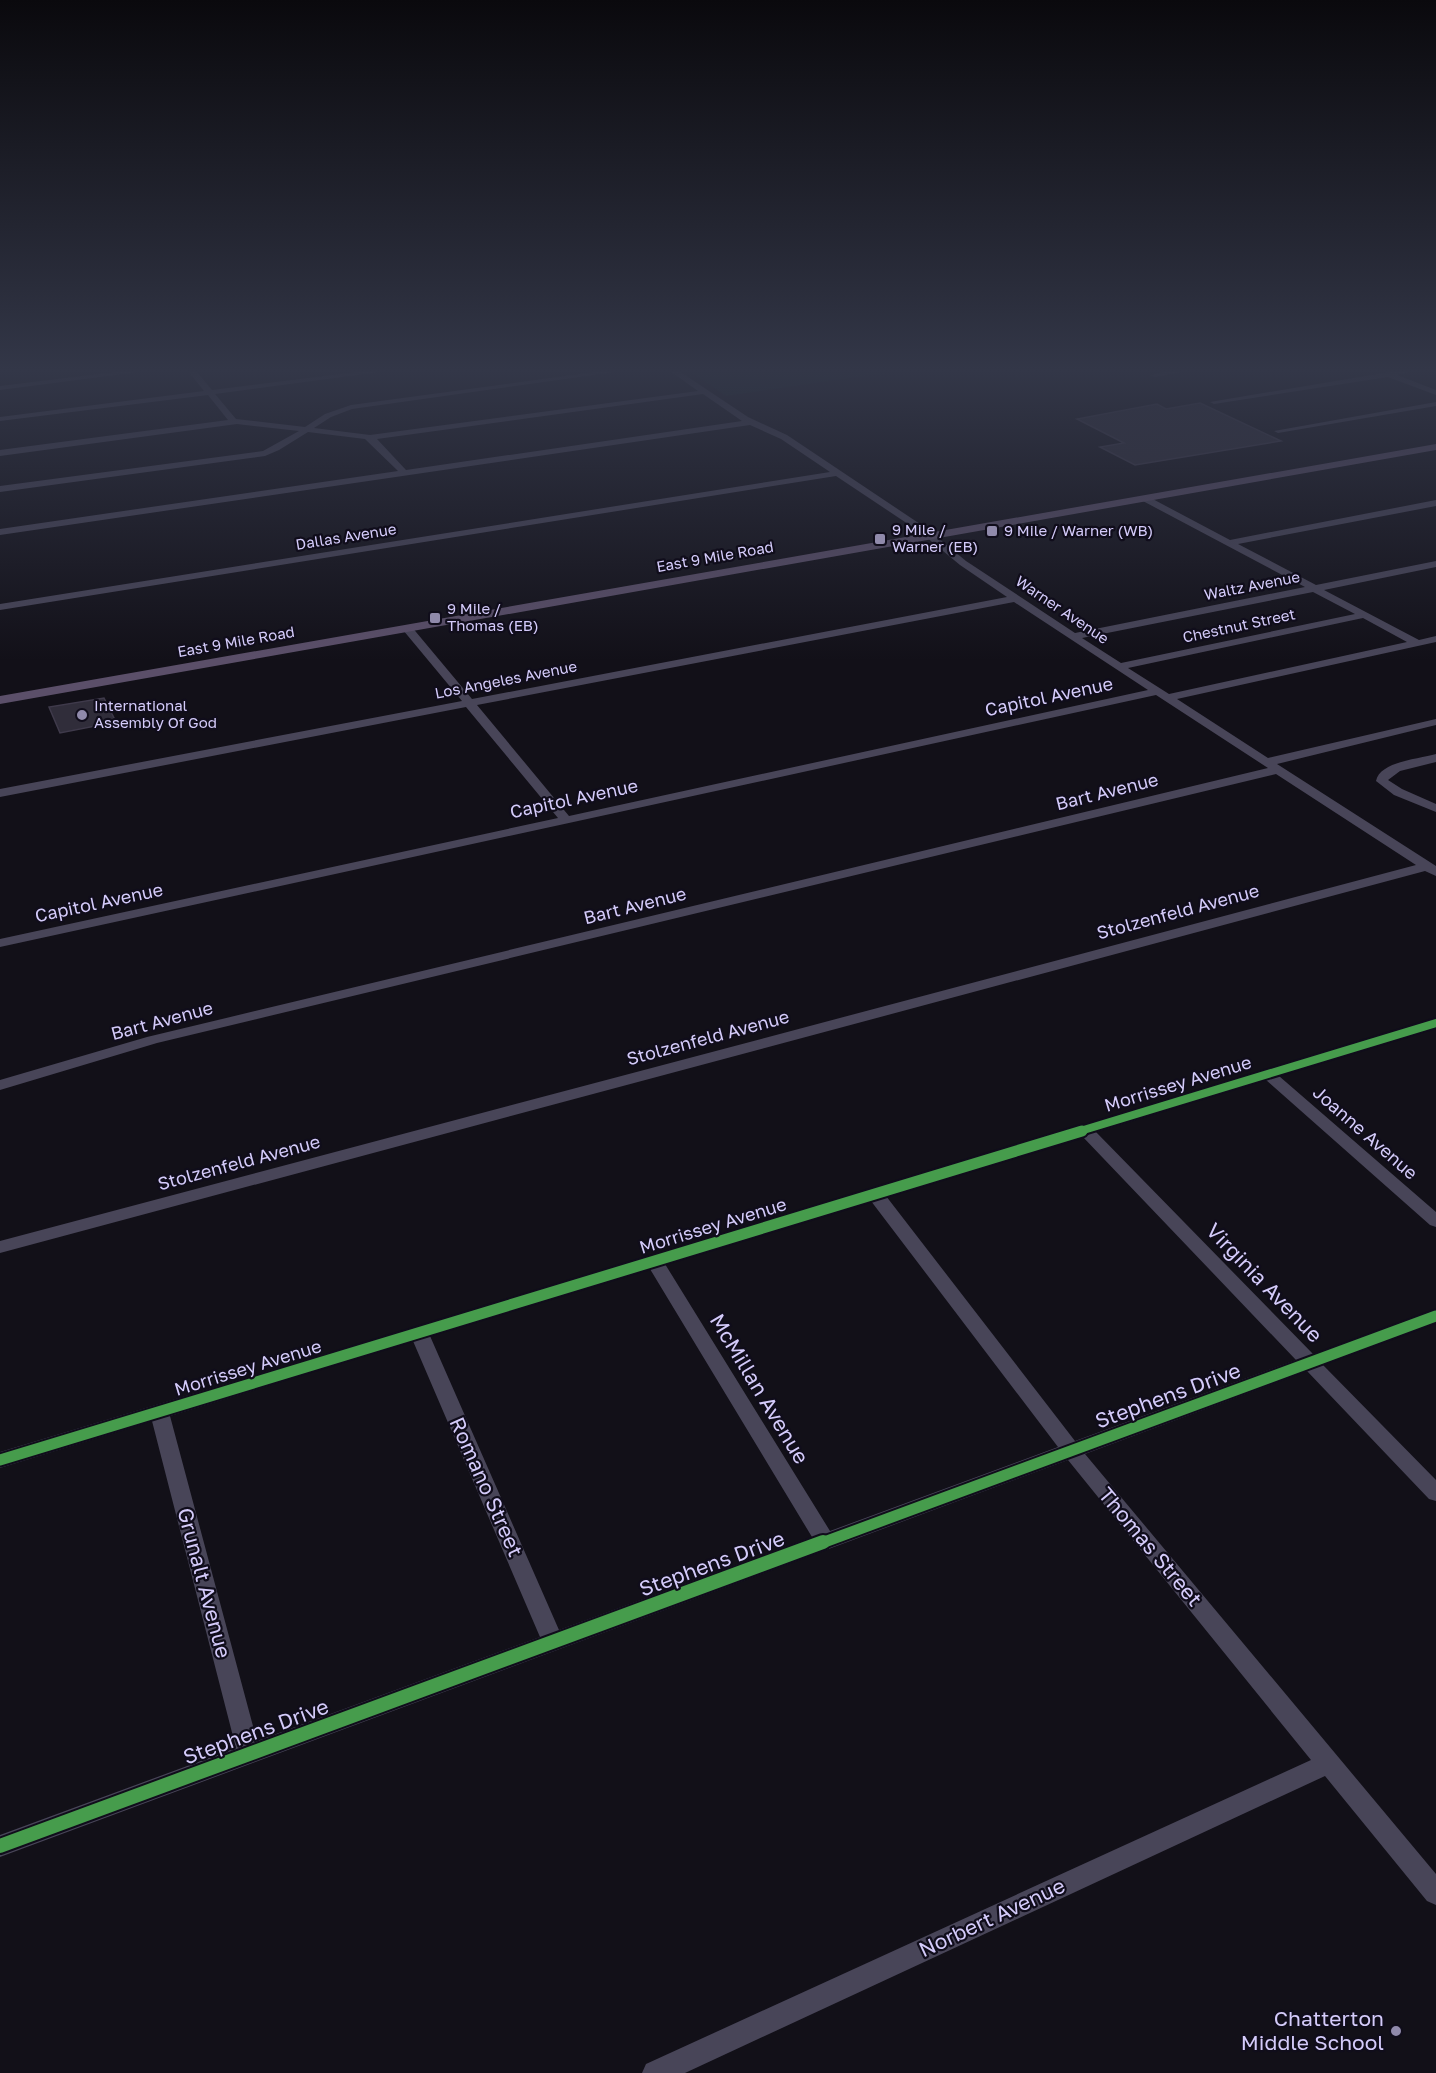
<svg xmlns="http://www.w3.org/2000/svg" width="1436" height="2073" viewBox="0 0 1436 2073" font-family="'Golos Text',sans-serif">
<rect width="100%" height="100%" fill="#121018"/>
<path fill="#102022" d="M689,371H899L726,396Z"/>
<path fill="#302d3a" stroke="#3f3a4b" stroke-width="1.5" d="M1200,403L1281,441L1135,465L1100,447L1124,443L1077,419L1157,404L1166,409Z
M104,698L116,722L60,733L49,707Z"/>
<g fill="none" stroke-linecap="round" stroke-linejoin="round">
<path fill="#484558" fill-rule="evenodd" d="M123,371H146L0,390V386Z
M188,371H196L212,390L364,371H387L215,394L236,419L305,427L325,414L351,405L601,371H622L352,409L331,417L314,428L370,435L698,391L670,371H679L748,417L787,435L926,528L966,561L1075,633L1305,587L1141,500V496H1147L1230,540L1436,500V506L1238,544L1316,585L1436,561V567L1324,590L1419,640L1436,636V642L1177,699L1268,758L1436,719V725L1277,764L1436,866V876L1425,871L0,1253V1241L1416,865L1276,774L157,1043L0,1090V1080L147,1037L1268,768L1156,695L0,947V939L558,818L466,707L0,797V789L462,701L403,630V626H411L472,699L1007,597L960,565L920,532L836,476L0,610V604L830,472L781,439L750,425L0,535V529L398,471L365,439L308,432L279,450L265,456L0,492V486L263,451L299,431L237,424L0,456V450L228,420L208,395L0,421V417L204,391ZM703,394L742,421L406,470L377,439ZM1313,592L1355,614L1121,663L1082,638ZM1014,602L1148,690L569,816L477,705ZM1363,618L1407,642L1169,694L1128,668Z
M1167,371H1187L1155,377L1151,375Z
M1395,371H1414L1397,375L1436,390V395L1388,377L1214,404L1210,402Z
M1436,402V406L1278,433L1274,431Z
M1436,754V762L1400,771L1388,780L1402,789L1436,804V812L1394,795L1376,781C1380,761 1420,759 1436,754Z
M1436,1019V1028L1279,1076L1436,1212V1227L1430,1225L1266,1080L1096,1132L1313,1354L1436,1310V1323L1323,1365L1436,1480V1501L1429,1499L1307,1371L1085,1454L1436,1874V1905L1427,1901L1325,1776L685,2073H642L646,2064L1311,1760L1068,1460L0,1857V1835L236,1748L152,1421L0,1468V1452ZM1082,1136L1296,1360L1075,1441L886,1196ZM871,1201L1058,1447L830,1531L665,1264ZM650,1269L812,1537L559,1630L430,1336ZM413,1341L540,1637L257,1741L170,1416Z"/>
<path fill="#5b4f69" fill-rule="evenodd" d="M1436,444V450L0,704V696Z"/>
<g stroke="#100d1b" stroke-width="12">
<path id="cycleway-far2" d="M1077,1132L1436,1023"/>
</g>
<g stroke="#100d1b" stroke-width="15">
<path id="cycleway-far1" d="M0,1460L1082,1131
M819,1544L1436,1316"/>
</g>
<g stroke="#100d1b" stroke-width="18">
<path id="cycleway" d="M0,1846L823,1542"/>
</g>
<use href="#cycleway-far2" stroke="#469c4c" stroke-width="8"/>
<use href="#cycleway-far1" stroke="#469c4c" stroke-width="11"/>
<use href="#cycleway" stroke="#469c4c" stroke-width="14"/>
</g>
<linearGradient id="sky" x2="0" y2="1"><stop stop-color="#0a090d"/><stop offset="0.56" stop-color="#333748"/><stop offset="1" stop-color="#333748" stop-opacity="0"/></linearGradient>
<rect width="1436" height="661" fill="url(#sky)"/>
<g fill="#908aab" stroke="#100d1b" stroke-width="2">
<rect x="986" y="525" width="12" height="12" rx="3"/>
<rect x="874" y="533" width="12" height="12" rx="3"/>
<rect x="429" y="612" width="12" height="12" rx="3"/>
<circle cx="82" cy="715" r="6"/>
<circle cx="1396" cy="2031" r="6"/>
</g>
<g text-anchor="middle" stroke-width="4.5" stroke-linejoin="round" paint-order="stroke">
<g font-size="15" fill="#d4cbfa" stroke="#100d1b" text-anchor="start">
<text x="892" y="535">9 Mile /<tspan x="892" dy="17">Warner (EB)</tspan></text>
<text x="1004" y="536">9 Mile / Warner (WB)</text>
<text x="447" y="614">9 Mile /<tspan x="447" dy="17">Thomas (EB)</tspan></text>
<text x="94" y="711">International<tspan x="94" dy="17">Assembly Of God</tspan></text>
</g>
<g font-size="15" fill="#d4cbfa" stroke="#100d1b">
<text transform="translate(346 537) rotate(-9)" y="5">Dallas Avenue</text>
<text transform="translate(715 557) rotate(-10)" y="5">East 9 Mile Road</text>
<text transform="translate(1252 586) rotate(-11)" y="5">Waltz Avenue</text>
<text transform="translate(1062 610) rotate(34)" y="5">Warner Avenue</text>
<text transform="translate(1239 626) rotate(-12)" y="5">Chestnut Street</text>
<text transform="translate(236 642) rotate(-10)" y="5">East 9 Mile Road</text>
<text transform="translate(506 680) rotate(-11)" y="5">Los Angeles Avenue</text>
</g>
<g font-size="18" fill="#d4cbfa" stroke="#100d1b">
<text transform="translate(1049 697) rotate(-12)" y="6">Capitol Avenue</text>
<text transform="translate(1107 792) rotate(-14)" y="6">Bart Avenue</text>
<text transform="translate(574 799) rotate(-12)" y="6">Capitol Avenue</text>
<text transform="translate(99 903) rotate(-12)" y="6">Capitol Avenue</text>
<text transform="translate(635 906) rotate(-14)" y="6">Bart Avenue</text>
<text transform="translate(1178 912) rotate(-15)" y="6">Stolzenfeld Avenue</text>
<text transform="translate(162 1021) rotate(-15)" y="6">Bart Avenue</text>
<text transform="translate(708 1038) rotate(-15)" y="6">Stolzenfeld Avenue</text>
<text transform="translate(1178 1084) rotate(-17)" y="6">Morrissey Avenue</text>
<text transform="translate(1365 1133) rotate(41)" y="6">Joanne Avenue</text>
<text transform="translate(239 1163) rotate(-15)" y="6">Stolzenfeld Avenue</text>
<text transform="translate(713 1226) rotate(-17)" y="6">Morrissey Avenue</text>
<text transform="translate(248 1368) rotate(-17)" y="6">Morrissey Avenue</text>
</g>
<g font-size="21" fill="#d4cbfa" stroke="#100d1b">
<text transform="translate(1264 1283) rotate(46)" y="7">Virginia Avenue</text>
<text transform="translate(759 1389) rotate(59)" y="7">McMillan Avenue</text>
<text transform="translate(1168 1396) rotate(-20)" y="7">Stephens Drive</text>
<text transform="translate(486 1487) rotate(66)" y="7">Romano Street</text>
<text transform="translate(1150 1547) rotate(50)" y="7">Thomas Street</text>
<text transform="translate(712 1564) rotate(-20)" y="7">Stephens Drive</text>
<text transform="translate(204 1583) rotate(75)" y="7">Grunalt Avenue</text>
<text transform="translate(256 1732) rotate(-20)" y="7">Stephens Drive</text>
<text transform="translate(992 1918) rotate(-25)" y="7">Norbert Avenue</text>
</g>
<g font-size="21" fill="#d4cbfa" stroke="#100d1b" text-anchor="end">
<text x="1384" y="2026">Chatterton<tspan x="1384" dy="24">Middle School</tspan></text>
</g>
</g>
</svg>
